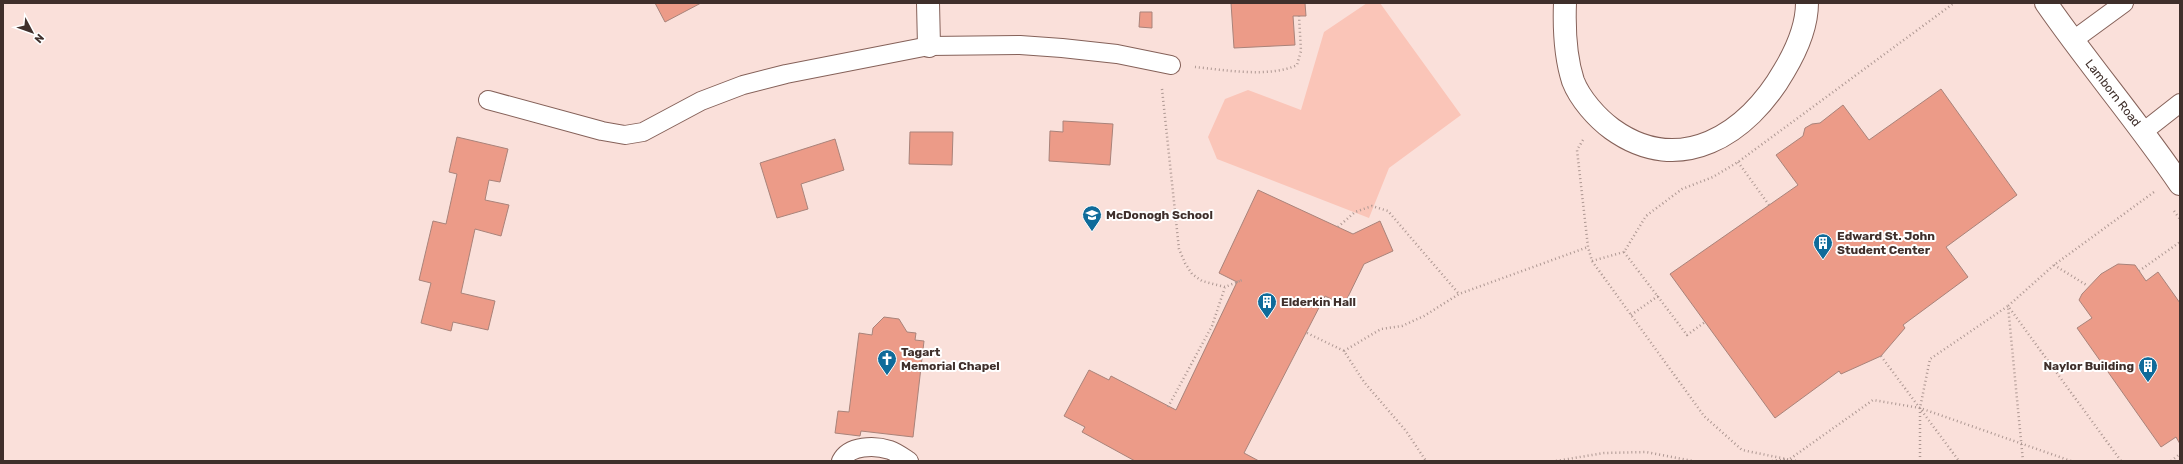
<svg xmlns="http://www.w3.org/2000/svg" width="2183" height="464" viewBox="0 0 2183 464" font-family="Rubik,sans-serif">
<rect width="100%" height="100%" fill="#fae0da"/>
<path fill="#fac5b8" d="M1367,3H1380L1461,115L1389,168L1369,218L1217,159L1208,137L1225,99L1248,90L1301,110L1324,32Z"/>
<path fill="#ec9b88" stroke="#a9837a" d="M655,3H701L665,22Z
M1231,3H1305L1306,16H1293L1295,45L1234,48Z
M1140,12H1152V28L1139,27Z
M1941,89L2017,195L1946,247L1968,277L1903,325L1905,328L1881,356L1841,374L1839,371L1775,418L1670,274L1798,185L1776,155L1803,136L1805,128L1812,124L1820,123L1843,105L1869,140Z
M1063,121L1113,124L1110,165L1049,161L1050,131L1063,132Z
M910,132H953L952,165L909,164Z
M457,137L508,149L500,182L489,180L485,200L509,205L501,236L475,229L461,293L495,301L488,330L453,322L451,331L421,323L431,283L419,280L433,221L446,224L457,174L449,172Z
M835,139L844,170L801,184L808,209L777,218L760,163Z
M1258,190L1353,234L1380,221L1393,251L1364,264L1344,305L1325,296L1244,453L1259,461H1135L1082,432L1085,427L1064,416L1089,370L1109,380L1111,376L1176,410L1237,282L1219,273Z
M2118,264L2135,265L2146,281L2158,272L2180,303V444L2176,437L2161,447L2077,328L2092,318L2079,300L2082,294L2101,274Z
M884,317L899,319L907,332L916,333L915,340L924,341L913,437L861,431L860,436L835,433L838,411L849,412L859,333L872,335L873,328Z"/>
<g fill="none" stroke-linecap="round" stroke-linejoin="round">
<g stroke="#856159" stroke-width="20">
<path id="lane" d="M2072,41L2124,3
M488,100L602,131L625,135L643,132L701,101L743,85L786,74L929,46L1020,45L1062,48L1117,54L1171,65
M2143,132L2180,103
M841,461C849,445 875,445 890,450C896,452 903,457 909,461"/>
</g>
<g stroke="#856159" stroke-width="24">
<path id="street" d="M928,3L929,46
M1565,3C1564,29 1565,56 1573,81C1580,99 1597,118 1612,129C1680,178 1748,134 1784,71C1796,51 1807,27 1807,3
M2046,3C2089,65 2138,122 2180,184"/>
</g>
<path stroke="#ad9792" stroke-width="2.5" stroke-dasharray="1 3" stroke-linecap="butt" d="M1195,67C1225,70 1270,78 1297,65L1301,51L1299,16
M1162,89L1179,249L1185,263L1192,274L1202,281L1225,287L1242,280L1237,282
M1583,140L1577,150L1588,247L1592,261L1704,416L1742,450L1796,461
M1738,162L1769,205
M2174,211L2180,219
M1338,227L1355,212L1372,206L1388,211L1459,294
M1624,252L1687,335L1705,322
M1592,261L1624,252L1646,216L1682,189L1713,177L1738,162L1954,3
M2054,265L2088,286
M2139,271L2180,242
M1631,315L1658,296
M1307,333L1344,351L1364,382L1406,431L1426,461
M1344,351L1381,329L1402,326L1424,316L1459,294L1588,247
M1881,356L1959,461
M1168,407L1212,326L1225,287
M1556,461L1604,453L1646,452L1693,461
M1772,461L1788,459
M1787,461L1873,400L1920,408L1930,359L2008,306L2121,461
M1920,461V408L2071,461
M2023,461L2008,306L2054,265L2154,192
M2171,461L2180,454"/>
<use href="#lane" stroke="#fff" stroke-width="18"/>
<use href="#street" stroke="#fff" stroke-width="22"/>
</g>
<defs>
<g id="school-pin" transform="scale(1)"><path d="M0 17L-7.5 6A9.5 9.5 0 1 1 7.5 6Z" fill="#0f6b9a" stroke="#fff"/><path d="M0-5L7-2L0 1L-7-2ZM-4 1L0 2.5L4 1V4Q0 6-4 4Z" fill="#fff"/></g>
<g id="building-pin" transform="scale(1)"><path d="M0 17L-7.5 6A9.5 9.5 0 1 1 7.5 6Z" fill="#0f6b9a" stroke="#fff"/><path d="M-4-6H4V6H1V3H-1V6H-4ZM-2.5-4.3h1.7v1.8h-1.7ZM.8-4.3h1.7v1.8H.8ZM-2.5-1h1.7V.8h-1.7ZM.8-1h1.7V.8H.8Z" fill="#fff"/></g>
<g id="church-pin" transform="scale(1)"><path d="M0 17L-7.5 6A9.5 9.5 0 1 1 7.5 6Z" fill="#0f6b9a" stroke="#fff"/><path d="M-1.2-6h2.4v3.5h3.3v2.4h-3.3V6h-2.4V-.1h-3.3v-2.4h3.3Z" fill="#fff"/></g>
</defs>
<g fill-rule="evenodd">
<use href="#school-pin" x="1092" y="215"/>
<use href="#building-pin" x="1823" y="243"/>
<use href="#building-pin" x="1267" y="302"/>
<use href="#church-pin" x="887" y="359"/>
<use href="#building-pin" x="2148" y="366"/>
</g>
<g text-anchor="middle" stroke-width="4" stroke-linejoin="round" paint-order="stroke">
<g font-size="12" fill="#3f2f2b" stroke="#fff">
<text transform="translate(2113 93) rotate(52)" y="4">Lamborn Road</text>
</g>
<g font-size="12" font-weight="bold" fill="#3f2f2b" stroke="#fff" text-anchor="start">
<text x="1106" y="219">McDonogh School</text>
<text x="1837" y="240">Edward St. John<tspan x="1837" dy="14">Student Center</tspan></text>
<text x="1281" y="306">Elderkin Hall</text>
<text x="901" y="356">Tagart<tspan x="901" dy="14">Memorial Chapel</tspan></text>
<text x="2134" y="370" text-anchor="end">Naylor Building</text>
</g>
</g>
<rect width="2183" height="464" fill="none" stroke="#3f2f2b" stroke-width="8"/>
<g transform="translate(32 32) rotate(131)" stroke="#ffffff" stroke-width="3" paint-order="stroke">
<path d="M0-3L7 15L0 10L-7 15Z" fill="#3f2f2b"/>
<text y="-6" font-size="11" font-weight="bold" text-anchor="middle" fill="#3f2f2b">N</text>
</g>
</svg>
